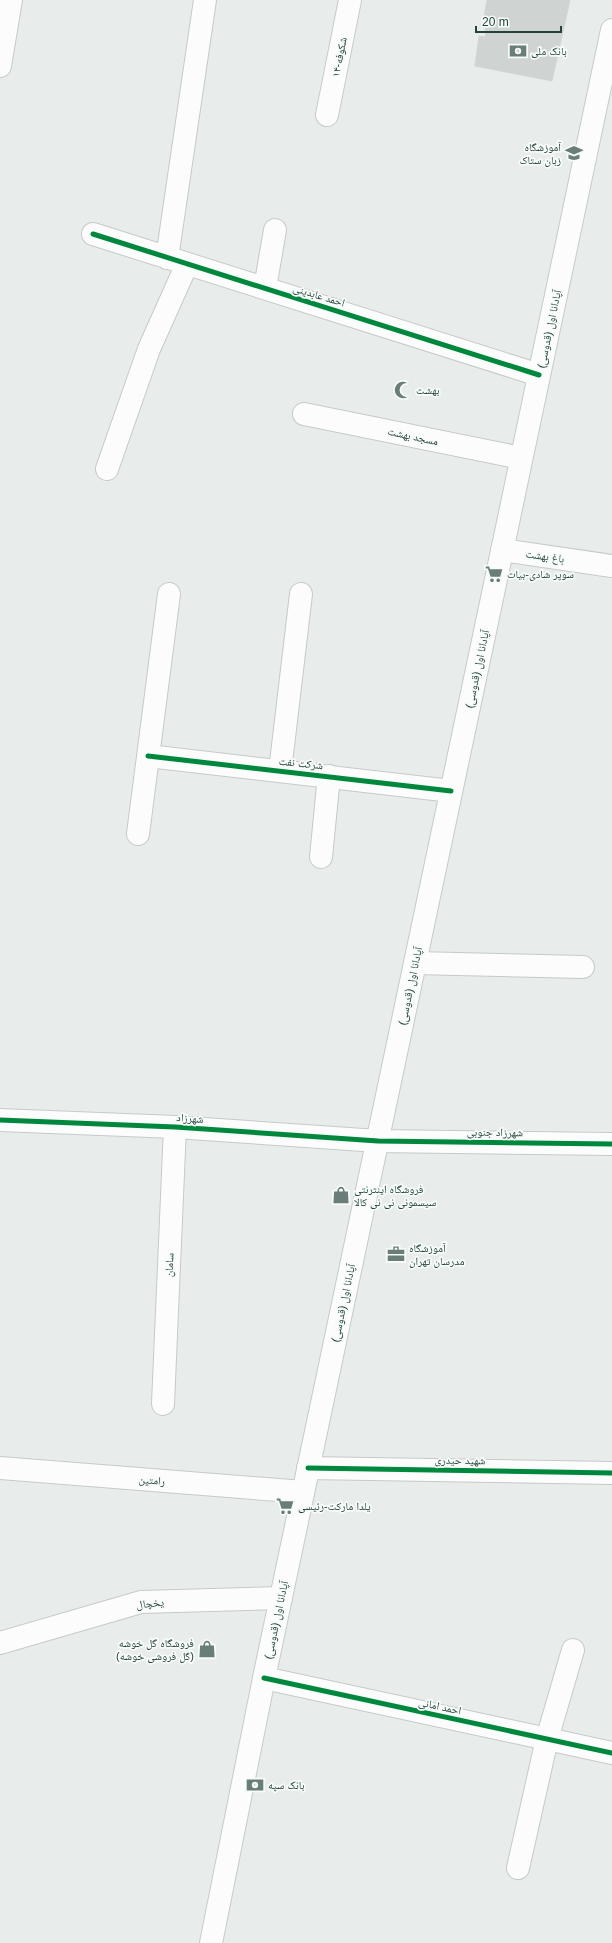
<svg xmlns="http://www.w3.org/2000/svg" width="612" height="1943" viewBox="0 0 612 1943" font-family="Helvetica,'Noto Naskh Arabic',sans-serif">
<rect width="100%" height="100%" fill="#e8edeb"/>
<path fill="#cfd4d2" stroke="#d1d6d4" d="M487,0H570L552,81L475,66L479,36L486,37L485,29L491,27L484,17Z"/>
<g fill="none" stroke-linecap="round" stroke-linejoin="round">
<g stroke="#c5cac8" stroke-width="24">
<path id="street" d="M0,66L11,0
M327,115L350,0
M93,234L539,375
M167,258L205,0
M265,288L275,230
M304,414L521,458
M107,469L149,349L187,264
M502,550L612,566
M148,756L451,791
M280,771L301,594
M138,834L169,594
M321,857L329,776
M415,963L583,967
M163,1404L175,1127
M0,1468L303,1492
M308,1468L612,1473
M0,1643L141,1602L281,1598
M264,1678L612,1753
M518,1868L547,1739L573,1650"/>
</g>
<g stroke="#c3cbc8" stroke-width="24">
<path id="secondary" d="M0,1120L175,1127L378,1141L612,1144
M211,1943L264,1678L612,30"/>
</g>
<use href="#street" stroke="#fcfcfc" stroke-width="22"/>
<use href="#secondary" stroke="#fcfcfc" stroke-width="22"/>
<g stroke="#f7fbf9" stroke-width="8">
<path id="cycleway" d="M93,234L539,375
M148,756L451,791
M0,1120L175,1127L378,1141L612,1144
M308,1468L612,1473
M264,1678L612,1753"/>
</g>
<use href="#cycleway" stroke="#00873e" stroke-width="5"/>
</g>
<defs>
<g id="bank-bare" transform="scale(1.38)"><path d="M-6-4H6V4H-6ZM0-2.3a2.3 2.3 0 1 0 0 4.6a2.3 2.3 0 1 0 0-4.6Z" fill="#697e78" stroke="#f7fbf9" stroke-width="2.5" paint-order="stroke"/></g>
<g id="school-bare" transform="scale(1.38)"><path d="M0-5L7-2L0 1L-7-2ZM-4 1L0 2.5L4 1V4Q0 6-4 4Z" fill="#697e78" stroke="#f7fbf9" stroke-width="2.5" paint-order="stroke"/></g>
<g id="mosque-bare" transform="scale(1.38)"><path d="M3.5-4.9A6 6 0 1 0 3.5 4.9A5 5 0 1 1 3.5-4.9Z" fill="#697e78" stroke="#f7fbf9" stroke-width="2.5" paint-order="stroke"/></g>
<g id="supermarket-bare" transform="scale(1.38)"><path d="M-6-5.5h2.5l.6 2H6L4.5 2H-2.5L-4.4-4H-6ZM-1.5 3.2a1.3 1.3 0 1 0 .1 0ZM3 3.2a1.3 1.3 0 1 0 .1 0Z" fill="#697e78" stroke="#f7fbf9" stroke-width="2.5" paint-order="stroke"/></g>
<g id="shop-bare" transform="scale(1.38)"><path d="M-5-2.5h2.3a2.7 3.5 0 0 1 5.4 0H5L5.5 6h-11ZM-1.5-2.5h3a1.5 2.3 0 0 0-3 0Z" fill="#697e78" stroke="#f7fbf9" stroke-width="2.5" paint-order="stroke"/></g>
<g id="office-bare" transform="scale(1.38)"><path d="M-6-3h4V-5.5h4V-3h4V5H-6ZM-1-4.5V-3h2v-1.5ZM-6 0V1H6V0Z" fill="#697e78" stroke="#f7fbf9" stroke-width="2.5" paint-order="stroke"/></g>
</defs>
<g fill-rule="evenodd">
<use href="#bank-bare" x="518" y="51"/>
<use href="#school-bare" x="574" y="153"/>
<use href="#mosque-bare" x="403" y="390"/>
<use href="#supermarket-bare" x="494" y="574"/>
<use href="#shop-bare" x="341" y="1195"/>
<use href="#office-bare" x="396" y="1254"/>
<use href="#supermarket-bare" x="285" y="1506"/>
<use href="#shop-bare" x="207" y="1649"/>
<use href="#bank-bare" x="255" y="1785"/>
</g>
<g text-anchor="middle" stroke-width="3.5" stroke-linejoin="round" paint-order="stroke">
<g font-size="11" fill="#24423a" stroke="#f7fbf9" text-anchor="start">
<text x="531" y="55">بانک ملی</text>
<text x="561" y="151" text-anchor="end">آموزشگاه<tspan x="561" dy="13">زبان ستاک</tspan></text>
<text x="416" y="394">بهشت</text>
<text x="507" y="578">سوپر شادی-بیات</text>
<text x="354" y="1193">فروشگاه اینترنتی<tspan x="354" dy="13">سیسمونی نی نی کالا</tspan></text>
<text x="409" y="1252">آموزشگاه<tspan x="409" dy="13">مدرسان تهران</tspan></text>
<text x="298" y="1510">یلدا مارکت-رئیسی</text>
<text x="194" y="1647" text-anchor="end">فروشگاه گل خوشه<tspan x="194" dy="13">(گل فروشی خوشه)</tspan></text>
<text x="268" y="1789">بانک سپه</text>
</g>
<g font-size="11" fill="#24423a" stroke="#f7fbf9">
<text transform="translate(339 57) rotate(-79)" y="4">۱۴-شکوفه</text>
<text transform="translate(319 295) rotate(17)" y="4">احمد عابدینی</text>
<text transform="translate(549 329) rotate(-78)" y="4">آپادانا اول (قدوسی)</text>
<text transform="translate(413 436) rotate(12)" y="4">مسجد بهشت</text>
<text transform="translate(545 556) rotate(8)" y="4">باغ بهشت</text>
<text transform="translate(477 669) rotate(-78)" y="4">آپادانا اول (قدوسی)</text>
<text transform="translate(301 763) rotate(6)" y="4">شرکت نفت</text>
<text transform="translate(410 986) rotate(-78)" y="4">آپادانا اول (قدوسی)</text>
<text transform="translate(190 1118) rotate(4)" y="4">شهرزاد</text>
<text transform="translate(495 1132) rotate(1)" y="4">شهرزاد جنوبی</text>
<text transform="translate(169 1265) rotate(-87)" y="4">سامان</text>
<text transform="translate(343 1303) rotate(-78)" y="4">آپادانا اول (قدوسی)</text>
<text transform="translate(460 1460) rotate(1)" y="4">شهید حیدری</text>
<text transform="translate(152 1480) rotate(5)" y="4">رامتین</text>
<text transform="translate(150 1603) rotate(-6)" y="4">یخچال</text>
<text transform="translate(276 1620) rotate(-78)" y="4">آپادانا اول (قدوسی)</text>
<text transform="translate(440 1706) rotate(12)" y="4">احمد امانی</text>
</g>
</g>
<path d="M476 26v6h85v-6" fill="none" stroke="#24423a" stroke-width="2"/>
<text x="482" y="26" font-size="12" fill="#24423a" stroke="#f7fbf9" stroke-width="3" paint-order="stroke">20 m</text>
</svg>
